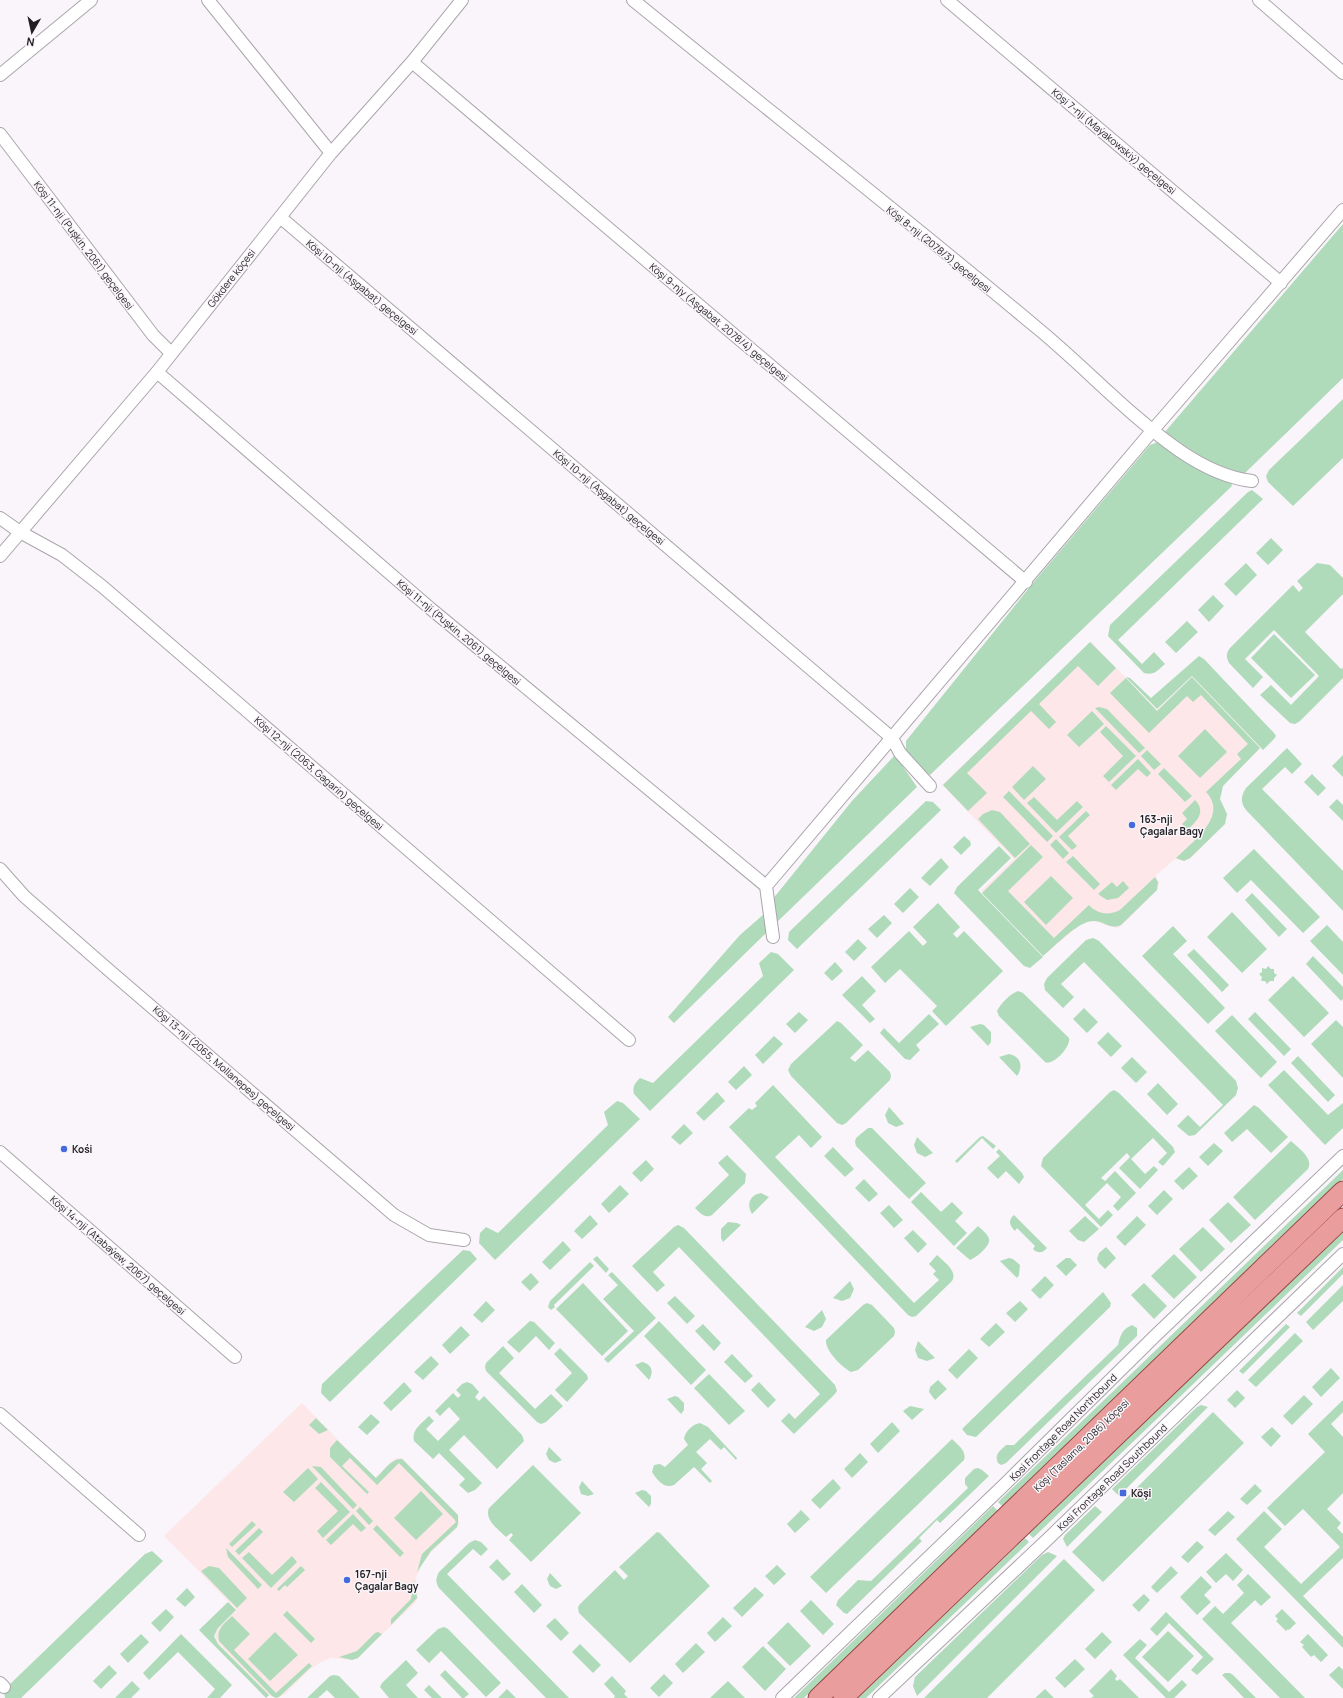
<svg xmlns="http://www.w3.org/2000/svg" width="1343" height="1698" viewBox="0 0 1343 1698" font-family="Manrope,sans-serif">
<rect width="100%" height="100%" fill="#f9f5fa"/>
<path fill="#fde7e8" d="M1091,642L1157,710L1192,677L1260,749L1229,779L1223,786L1220,799L1227,814L1225,824L1190,859L1183,861L1175,859L1155,876L1159,882L1157,890L1121,926L1116,928L1109,926L1095,921L1082,923L1043,956L981,891L1014,859L942,785Z
M302,1403L375,1478L392,1461L397,1458H402L458,1515L459,1523L457,1528L431,1552L423,1563L416,1577L418,1598L416,1602L357,1658L353,1660L331,1658L321,1662L309,1670L284,1695L275,1698L269,1695L219,1644L215,1636L218,1628L237,1610L164,1536Z"/>
<path fill="#afdbba" d="M1343,224V378L1244,474L1210,462L1164,433Z
M1343,399V458L1293,506L1268,482L1266,476L1269,470Z
M1158,442L1192,466L1231,483L1232,486L930,775L918,766L906,750V741L1033,583L1150,445Z
M1252,490L1263,499L1118,640L1142,664L1154,652L1165,664C1158,670 1154,676 1144,673L1108,636L1110,625L1248,492Z
M1271,538L1283,550L1268,565L1256,553Z
M1246,563L1257,575L1236,596L1224,584Z
M1317,563L1330,565L1343,578V594L1305,632L1341,669L1343,668V678L1300,721L1295,724L1290,723L1260,695L1271,685L1291,705L1319,676L1274,630L1245,659L1263,677L1253,688L1229,663C1226,657 1226,653 1230,648L1293,585L1299,592L1303,588L1297,581Z
M1213,595L1224,606L1209,622L1198,610Z
M1187,621L1198,632L1176,653L1165,642Z
M1274,634L1315,675L1291,698L1251,658Z
M1090,642L1116,668L1098,686L1078,666L1039,704L1056,722L1049,729L1031,711L967,773L987,793L968,811L943,785Z
M1199,656L1204,659L1274,733L1276,736L1274,739L1263,750L1192,676L1157,709L1126,677L1130,678L1151,698Z
M1192,677L1260,748L1223,786L1220,799L1227,814L1225,824L1190,858L1184,861L1176,858C1192,842 1229,816 1206,792L1241,759L1237,754L1248,744L1201,695L1193,702L1187,696L1149,733L1110,693L1126,678L1157,711Z
M1099,707L1107,709L1145,748L1139,753L1095,708Z
M1092,711L1104,724L1079,747L1067,735Z
M1106,726L1136,756L1109,782L1103,776L1123,756L1100,732Z
M1205,729L1227,752L1200,778L1178,756Z
M1287,748L1302,764L1292,774L1285,767L1262,789L1343,871V911L1246,810C1240,802 1241,796 1246,788Z
M1147,750L1161,764L1154,770L1141,756Z
M895,755L917,787L776,923L772,900L852,801Z
M1343,755V777L1332,766Z
M1138,759L1151,773L1147,777L1138,769L1116,790L1111,785Z
M1033,766L1046,779L1024,800L1012,787Z
M1164,768L1192,796L1185,802L1158,774Z
M1312,774L1326,788L1318,796L1304,782Z
M1009,791L1053,836L1047,842L1003,797Z
M1034,797L1057,820L1077,801L1083,807L1056,833L1027,803Z
M1337,799L1343,805V821L1329,807Z
M1195,800C1207,812 1196,822 1187,830L1182,824L1187,819L1182,813Z
M926,801L933,802L941,810L797,949L788,940L789,932Z
M992,810L1000,812L1030,844L1015,858L978,819L983,814Z
M1086,811L1090,815L1068,836L1077,846L1072,850L1059,837Z
M964,836L970,841L971,845L961,855L953,847Z
M1056,839L1069,853L1063,859L1050,845Z
M1031,845L1043,857L1008,891L1054,938L1089,905C1097,914 1109,916 1120,910L1155,877L1158,882L1157,890L1121,925C1110,930 1104,921 1094,921C1079,920 1055,946 1043,956L982,893Z
M999,846L1011,858L978,890L1043,957L1030,968L1024,966L954,893L957,887Z
M1254,849L1320,917L1303,933L1251,880L1237,893L1223,878Z
M1073,856L1100,884L1094,890L1066,862Z
M941,858L949,867L930,886L921,878Z
M1051,876L1073,898L1046,925L1024,902Z
M1123,881L1129,888L1118,898L1107,900L1098,894L1112,882L1117,887Z
M910,888L919,897L903,913L894,904Z
M1252,893L1287,929L1279,937L1245,900Z
M938,903L960,927L953,934L957,938L964,931L1003,971L946,1026L932,1011L937,1006L900,969L885,983L871,967L909,931L923,946L927,942L913,927Z
M1232,912L1267,949L1242,973L1207,937Z
M764,914L767,932L674,1023L668,1017L740,935Z
M884,915L892,923L877,938L868,929Z
M1327,925L1343,942V975L1310,941Z
M1173,926L1187,941L1173,954L1225,1008L1208,1024L1142,956Z
M1093,938L1099,941L1236,1081L1238,1088L1236,1095L1195,1135L1189,1136L1177,1126L1188,1115L1200,1127L1223,1105L1084,962L1061,984L1074,997L1063,1008L1045,990L1044,984L1047,978L1086,940Z
M858,939L867,948L854,961L845,952Z
M1194,949L1229,985L1222,992L1187,955Z
M771,952L778,954L794,970L650,1111L634,1094C632,1087 635,1083 640,1078L653,1083L763,976L759,963Z
M1313,956L1343,987V999L1341,1001L1306,964Z
M835,962L843,971L832,981L824,973Z
M1268,966L1271,969H1274V973L1277,975L1274,978V981H1270L1267,984L1265,981H1261L1262,977L1259,974L1262,972V968L1266,969Z
M862,976L876,991L862,1005L875,1019L870,1023L842,995Z
M1293,976L1329,1013L1304,1037L1268,1000Z
M1018,991L1023,993L1069,1038C1071,1047 1053,1066 1045,1062L999,1016L997,1011C1001,1003 1010,994 1018,991Z
M1084,1008L1098,1022L1087,1033L1073,1019Z
M799,1012L808,1020L795,1033L786,1024Z
M1255,1012L1291,1049L1284,1056L1248,1019Z
M929,1014L939,1024L916,1045L920,1050L910,1060L905,1059L880,1033L884,1028L899,1043Z
M1232,1015L1277,1062L1261,1078L1215,1031Z
M1336,1020L1343,1027V1078L1311,1044Z
M837,1021L841,1023L863,1045L850,1058L855,1062L868,1050L890,1072L891,1076L890,1080L846,1123L842,1125L837,1123L791,1076L788,1070L791,1064Z
M980,1024L984,1025L991,1032V1042L988,1046L970,1027Z
M1108,1032L1122,1046L1111,1057L1097,1043Z
M774,1036L783,1044L763,1064L755,1055Z
M1009,1054C1020,1056 1024,1066 1017,1076L999,1057Z
M1298,1056L1335,1095L1328,1102L1291,1063Z
M1132,1057L1147,1072L1136,1083L1121,1068Z
M744,1066L752,1075L736,1090L728,1082Z
M1284,1070L1328,1115L1343,1103V1128L1325,1145L1268,1085Z
M1158,1083L1178,1104L1167,1115L1147,1094Z
M773,1085L822,1137L811,1148L799,1135L775,1157L914,1303L939,1280L933,1274L936,1271L929,1264L937,1255C944,1262 958,1271 952,1281L916,1316L912,1317L908,1315L729,1127L749,1108L752,1110L757,1106L755,1103Z
M1114,1090L1119,1093L1173,1147L1175,1152L1163,1166L1158,1162L1167,1153L1153,1138L1131,1159L1145,1174L1154,1166L1158,1170L1140,1189L1119,1168L1130,1157L1127,1153L1101,1178L1105,1181L1115,1171L1136,1193L1118,1211L1113,1206L1121,1197L1107,1183L1085,1205L1099,1219L1108,1210L1113,1215L1101,1227L1041,1166L1043,1158L1110,1092Z
M717,1092L725,1101L704,1121L696,1113Z
M617,1101L623,1103L640,1119L495,1260L479,1243L480,1233L486,1227L498,1233L608,1125L604,1112Z
M1254,1105L1259,1108L1288,1137L1271,1153L1247,1129L1232,1142L1224,1133Z
M889,1107L904,1124L896,1127L888,1123L885,1115Z
M684,1124L693,1133L680,1145L671,1137Z
M868,1128H872L926,1183L909,1199L856,1146L855,1142L856,1138Z
M983,1136L996,1146L993,1149L982,1138L957,1163L955,1161L980,1137Z
M917,1137L933,1153L925,1157L917,1153L914,1145Z
M1291,1141C1298,1148 1314,1158 1308,1169L1255,1220L1233,1197Z
M1214,1143L1223,1151L1208,1166L1199,1157Z
M833,1147L854,1169L845,1177L824,1156Z
M999,1149L1022,1173L1024,1177L1019,1184L1006,1171L998,1179L987,1168L1000,1156L996,1152Z
M727,1155L746,1174L745,1183L712,1215C705,1219 700,1213 695,1208L729,1175L718,1163Z
M646,1160L654,1169L641,1182L632,1173Z
M1189,1167L1198,1176L1183,1190L1174,1181Z
M1343,1170V1179L1003,1507L998,1502Z
M864,1179L878,1194L869,1202L855,1188Z
M620,1185L629,1194L609,1213L601,1204Z
M1164,1190L1173,1199L1157,1215L1148,1206Z
M921,1192L941,1212L952,1202L963,1213L955,1221L967,1233L954,1246L911,1202Z
M761,1193L769,1197L752,1214C746,1204 750,1195 761,1193Z
M1228,1202L1251,1225L1231,1243L1209,1220Z
M889,1205L903,1220L894,1228L880,1213Z
M590,1215L598,1224L582,1239L574,1231Z
M1014,1215L1047,1248C1043,1253 1038,1254 1033,1249L1035,1246L1017,1228L1015,1231C1009,1225 1008,1220 1014,1215Z
M1085,1216L1099,1229L1084,1242L1078,1240L1069,1231Z
M1137,1216L1146,1225L1125,1246L1116,1237Z
M728,1222L737,1223L741,1225L723,1242L721,1238V1229Z
M678,1225L684,1228L835,1385L837,1391L834,1395L794,1434L781,1421L789,1413L795,1419L820,1394L679,1247L653,1272L665,1285L657,1292L632,1266L674,1227Z
M978,1226C982,1230 988,1234 989,1239C991,1246 976,1258 970,1260L956,1248Z
M1203,1227L1225,1249L1201,1272L1179,1249Z
M913,1230L927,1244L918,1253L904,1238Z
M1343,1232V1240L1033,1538L1029,1534Z
M563,1241L571,1250L550,1270L542,1262Z
M1106,1247L1116,1258L1105,1269L1099,1263L1097,1259L1099,1253Z
M463,1250L470,1251L477,1259L330,1402L321,1393L322,1384Z
M1174,1254L1197,1277L1174,1299L1151,1276Z
M597,1256L609,1269L606,1273L593,1259Z
M1009,1258L1013,1259L1020,1265L1019,1275L1017,1278L1000,1261Z
M1066,1258H1070L1077,1265L1066,1276L1056,1266Z
M590,1262L594,1266L554,1305L555,1307L551,1310L548,1307L550,1301Z
M1343,1267V1274L1301,1316L1297,1313Z
M612,1272L656,1318L608,1363L604,1359L634,1331L603,1299L618,1285L608,1275Z
M531,1273L539,1282L530,1291L521,1282Z
M1045,1276L1054,1285L1040,1299L1031,1290Z
M850,1281L854,1289L850,1298L842,1301L833,1298Z
M583,1283L628,1331L602,1356L556,1309Z
M1144,1283L1167,1306L1154,1319L1131,1295Z
M1343,1285V1301L1313,1330L1306,1322Z
M1103,1292L1111,1303L1110,1307L976,1437L967,1435L962,1429Z
M675,1296L695,1316L687,1324L667,1303Z
M486,1301L495,1310L482,1323L473,1315Z
M1020,1301L1028,1309L1015,1322L1006,1313Z
M867,1303L872,1305L894,1328L895,1332L894,1336L858,1370L851,1372C842,1367 825,1351 826,1340L863,1305Z
M822,1310L826,1319L822,1327L814,1331L805,1327Z
M530,1321L534,1322L555,1343L549,1350L536,1336L519,1353L507,1342Z
M659,1321L706,1370L691,1385L644,1336Z
M996,1323L1005,1332L989,1347L980,1339Z
M703,1324L721,1343L714,1351L695,1331Z
M1286,1324L1290,1327L1243,1374L1239,1371Z
M1132,1325L1137,1328V1336L1006,1463L1001,1465L998,1463C994,1454 1000,1451 1006,1445H1014L1118,1345C1120,1336 1122,1329 1132,1325Z
M461,1326L470,1335L450,1354L442,1345Z
M1295,1333L1303,1341L1256,1387L1248,1380Z
M918,1341L935,1358L927,1361L918,1358L915,1350Z
M503,1346L514,1358L499,1373L535,1409L551,1394L563,1406L546,1422L541,1424L537,1422L486,1371L485,1367L486,1363Z
M560,1348L587,1375L588,1379L567,1402L555,1390L572,1373L554,1354Z
M969,1349L978,1358L957,1379L948,1370Z
M732,1354L753,1376L745,1383L724,1362Z
M431,1356L439,1364L423,1380L414,1372Z
M642,1362C652,1364 654,1372 649,1380L635,1365Z
M1331,1368L1340,1378L1321,1397L1312,1387Z
M709,1374L745,1411L729,1425L694,1388Z
M938,1380L947,1389L935,1400L929,1392L930,1387Z
M404,1382L412,1391L391,1411L383,1403Z
M467,1382L472,1384L479,1392L475,1397L479,1401L484,1396L522,1435L524,1441L497,1469L464,1435L449,1450L482,1483L475,1490L468,1493L459,1485L465,1479L439,1453L433,1459L414,1441C411,1430 422,1423 429,1416L434,1421L426,1429L438,1441L460,1419L449,1407L440,1416L435,1411L453,1393L458,1398L461,1395L456,1390L462,1384Z
M759,1382L776,1400L768,1408L751,1390Z
M1237,1390L1245,1398L1235,1408L1227,1400Z
M1304,1395L1313,1404L1292,1425L1283,1416Z
M675,1396L678,1397L684,1403V1410L681,1414L667,1399Z
M1343,1400V1412L1331,1424L1343,1437V1493L1327,1509L1341,1523L1337,1528L1343,1534V1558L1303,1596L1343,1637V1648L1236,1539L1264,1511L1282,1529L1264,1547L1301,1584L1340,1547L1303,1509L1285,1526L1267,1508L1325,1452L1308,1434Z
M1201,1405L1208,1407L1119,1496L1112,1489L1197,1407Z
M910,1406L924,1409L912,1420L903,1411Z
M1213,1412L1244,1443L1103,1582L1072,1552Z
M371,1414L380,1422L367,1435L358,1427Z
M316,1418L328,1430L319,1434L309,1425Z
M892,1422L900,1431L878,1453L870,1444Z
M700,1423L708,1427L737,1458L736,1460L724,1447L721,1450L710,1439L696,1452L707,1463L701,1469L712,1481L710,1483L694,1467L674,1485C664,1489 657,1480 652,1472L654,1465L660,1464L665,1467L688,1445L684,1439C685,1431 693,1424 700,1423Z
M1272,1427L1281,1436L1271,1447L1261,1437Z
M952,1439C958,1445 967,1451 964,1460L826,1593L810,1577Z
M337,1440L376,1478C383,1472 391,1458 402,1459L458,1515V1523L457,1527L431,1551L417,1572L422,1554L456,1522L454,1519L399,1463L377,1485L350,1458L342,1466L369,1492L367,1494L330,1457V1448Z
M549,1447L562,1460L555,1463L549,1460L546,1454Z
M860,1453L868,1462L852,1478L844,1469Z
M533,1465L581,1513L531,1562L509,1540L513,1535L511,1533L506,1537C498,1529 484,1520 489,1508Z
M312,1466L321,1467L357,1505L353,1509Z
M308,1468L318,1479L294,1502L283,1492Z
M978,1468L982,1470L989,1476L940,1523L937,1520L919,1538L922,1541L847,1614L844,1613L836,1605L838,1600L858,1580L871,1581L968,1488L965,1484V1478L974,1469Z
M833,1479L841,1488L820,1509L811,1500Z
M582,1481L594,1494L588,1496L581,1494L579,1487Z
M321,1482L350,1512L323,1538L317,1531L338,1511L315,1488Z
M1255,1484L1262,1491L1247,1505L1240,1499Z
M642,1490L646,1491L651,1496V1504L649,1507L635,1493Z
M421,1491L443,1514L416,1540L394,1518Z
M993,1506L998,1511L804,1698H794Z
M1095,1506L1102,1512L1067,1547L1063,1539L1065,1535Z
M360,1507L373,1521L369,1525L356,1511Z
M801,1510L810,1519L795,1533L787,1524Z
M1228,1511L1235,1517L1215,1536L1208,1530Z
M353,1514L366,1528L361,1532L353,1524L331,1545L326,1540Z
M252,1521L256,1525L232,1547L229,1544Z
M377,1525L404,1553L400,1557L373,1529Z
M259,1528L263,1532L239,1555L235,1551Z
M657,1532L660,1533L710,1586L630,1663L579,1613L578,1608L579,1605L615,1570L624,1580L628,1576L619,1567Z
M1025,1538L1029,1542L866,1698H858Z
M475,1540L481,1542L488,1549L481,1556L473,1549L447,1574L569,1698H546L439,1588C435,1582 436,1578 439,1572L469,1543Z
M1197,1541L1204,1547L1188,1563L1181,1557Z
M226,1548L262,1585L258,1589L228,1557Z
M152,1551L163,1561L21,1698H5L4,1692L7,1687L145,1554Z
M249,1552L272,1575L292,1556L297,1562L271,1588L242,1558Z
M1048,1552L1057,1556L917,1696L913,1686L915,1677L1042,1555Z
M1226,1553L1243,1570L1233,1581L1226,1574L1216,1583L1206,1572Z
M497,1559L511,1574L503,1581L489,1567Z
M1064,1559L1095,1590L987,1698H924Z
M777,1565L786,1574L774,1585L765,1576Z
M209,1566L219,1568L247,1598L237,1608L201,1571Z
M301,1566L305,1570L287,1587L285,1585L279,1591L277,1589Z
M1171,1566L1178,1573L1157,1593L1151,1587Z
M550,1573L562,1586L556,1589L550,1586L547,1579Z
M1248,1574L1271,1597L1261,1606L1255,1600L1231,1623L1305,1698H1280L1202,1619L1215,1606L1223,1614L1244,1593L1237,1585Z
M1201,1576L1212,1587L1204,1595L1211,1602L1197,1615L1180,1597Z
M414,1580L417,1598L391,1625V1619L411,1599Z
M522,1584L542,1605L534,1613L514,1592Z
M755,1587L764,1595L742,1617L733,1608Z
M187,1588L195,1597L185,1607L176,1599Z
M1144,1594L1150,1600L1139,1612L1132,1605Z
M811,1600L834,1624L823,1635L800,1611Z
M228,1602L236,1610L218,1628L214,1636L218,1644L269,1695L266,1698L199,1630Z
M166,1609L174,1617L160,1632L151,1623Z
M1282,1609L1296,1623L1289,1630L1288,1629L1286,1631L1276,1621L1278,1619L1275,1616Z
M287,1611L315,1639L311,1643L283,1615Z
M1166,1612L1214,1659L1197,1675L1191,1670L1203,1657L1169,1623L1157,1636L1150,1629Z
M232,1616L250,1634L234,1650L276,1693L309,1663L312,1666L279,1697L276,1698L272,1696L219,1641C216,1629 224,1624 232,1616Z
M723,1617L732,1626L715,1642L707,1633Z
M555,1618L569,1633L561,1641L546,1626Z
M788,1622L811,1646L790,1666L767,1643Z
M444,1627L448,1629L501,1683L486,1697L441,1651L429,1663L416,1650L438,1629Z
M1168,1631L1194,1656L1168,1682L1142,1657Z
M275,1632L298,1655L270,1681L248,1659Z
M378,1632L382,1634L358,1658L352,1660L339,1657L357,1651L375,1633Z
M1102,1632L1112,1642L1095,1659L1085,1649Z
M141,1634L149,1642L128,1663L120,1654Z
M181,1634L232,1685L220,1698H207L215,1689L178,1652L149,1680L143,1673Z
M1308,1634L1328,1655L1321,1662L1314,1655L1311,1657L1302,1647L1304,1645L1300,1642Z
M1140,1639L1147,1645L1135,1658L1169,1692L1182,1680L1187,1685L1174,1698H1166L1123,1655Z
M696,1643L705,1652L683,1673L675,1664Z
M580,1644L601,1665L593,1673L572,1652Z
M763,1646L786,1669L765,1691L742,1667Z
M1075,1659L1085,1669L1065,1688L1055,1678Z
M406,1660L418,1673L406,1685L418,1698H389L380,1687L382,1683Z
M109,1665L117,1673L101,1689L93,1681Z
M1339,1666L1343,1670V1689L1329,1675Z
M1111,1669L1117,1676L1115,1679L1117,1681L1120,1679L1139,1698H1091L1094,1696L1089,1691Z
M445,1670L469,1694L464,1698H462L440,1675Z
M1225,1673H1230L1233,1675L1256,1698H1244L1222,1675Z
M664,1674L673,1683L659,1697L650,1688Z
M334,1675L339,1676L360,1698H335L327,1690L318,1698H307L330,1676Z
M612,1676L626,1691L624,1694L628,1698H614L615,1696L604,1684Z
M132,1681L140,1689L131,1698H115Z
M728,1681L745,1698H710Z
M429,1685L442,1698H432L424,1690Z
M507,1689L516,1698H498Z
M1045,1689L1054,1698H1035Z"/>
<g fill="none" stroke-linecap="round" stroke-linejoin="round">
<g stroke="#aaa6ab" stroke-width="14">
<path id="minor" d="M208,0L331,153
M633,0C767,109 903,216 1036,327C1085,367 1128,415 1180,451C1202,466 1226,478 1252,481
M947,0L1281,283
M1259,0L1343,73
M412,62L1026,582
M0,75L91,0
M0,134L153,335L171,353
M280,217L892,738L900,753L930,786
M157,372L431,609L766,886
M0,518L20,532L62,555L103,587L629,1040
M0,556L157,372L331,153L412,62L462,0
M0,869L24,896L111,972L394,1215L429,1235L464,1240
M773,937L766,886L1152,431L1343,210
M0,1152L235,1357
M0,1414L139,1535
M0,1683L4,1687
M782,1698L1005,1484L1156,1335L1343,1156
M879,1698L1050,1537L1343,1254"/>
</g>
<g stroke="#994747" stroke-width="21">
<path id="primary" d="M818,1698L1343,1191
M843,1698L1343,1218"/>
</g>
<use href="#minor" stroke="#fff" stroke-width="12"/>
<use href="#primary" stroke="#e99e9d" stroke-width="19"/>
</g>
<g fill="#466adc" stroke="#f9f5fa" stroke-width="1.5">
<circle cx="1132" cy="825" r="4"/>
<circle cx="64" cy="1149" r="4"/>
<rect x="1119" y="1489" width="8" height="8" rx="2"/>
<circle cx="347" cy="1580" r="4"/>
</g>
<g text-anchor="middle" stroke-width="3" stroke-linejoin="round" paint-order="stroke">
<g font-size="10" fill="#211f21" stroke="#f9f5fa">
<text transform="translate(1114 141) rotate(40)" y="4">Köşi 7-nji (Maýakowskiý) geçelgesi</text>
<text transform="translate(84 245) rotate(53)" y="4">Köşi 11-nji (Puşkin, 2061) geçelgesi</text>
<text transform="translate(939 249) rotate(39)" y="4">Köşi 8-nji (2078/3) geçelgesi</text>
<text transform="translate(231 278) rotate(-52)" y="4">Gökdere köçesi</text>
<text transform="translate(362 287) rotate(40)" y="4">Köşi 10-nji (Aşgabat) geçelgesi</text>
<text transform="translate(719 322) rotate(40)" y="4">Köşi 9-njy (Aşgabat, 2078/4) geçelgesi</text>
<text transform="translate(609 497) rotate(40)" y="4">Köşi 10-nji (Aşgabat) geçelgesi</text>
<text transform="translate(459 632) rotate(40)" y="4">Köşi 11-nji (Puşkin, 2061) geçelgesi</text>
<text transform="translate(319 773) rotate(41)" y="4">Köşi 12-nji (2063, Gagarin) geçelgesi</text>
<text transform="translate(224 1068) rotate(41)" y="4">Köşi 13-nji (2065, Mollanepes) geçelgesi</text>
<text transform="translate(118 1255) rotate(41)" y="4">Köşi 14-nji (Atabaýew, 2067) geçelgesi</text>
<text transform="translate(1063 1427) rotate(-45)" y="4">Kosi Frontage Road Northbound</text>
<text transform="translate(1081 1445) rotate(-44)" y="4">Köşi (Taslama, 2086) köçesi</text>
<text transform="translate(1112 1477) rotate(-44)" y="4">Kosi Frontage Road Southbound</text>
</g>
<g font-size="10" font-weight="bold" fill="#211f21" stroke="#f9f5fa" text-anchor="start">
<text x="1140" y="823">163-nji<tspan x="1140" dy="12">Çagalar Bagy</tspan></text>
<text x="72" y="1153">Kośi</text>
<text x="1131" y="1497">Köşi</text>
<text x="355" y="1578">167-nji<tspan x="355" dy="12">Çagalar Bagy</tspan></text>
</g>
</g>
<g transform="translate(32 32) rotate(189)" stroke="#f9f5fa" stroke-width="3" paint-order="stroke">
<path d="M0-3L7 15L0 10L-7 15Z" fill="#211f21"/>
<text y="-6" font-size="11" font-weight="bold" text-anchor="middle" fill="#211f21">N</text>
</g>
</svg>
